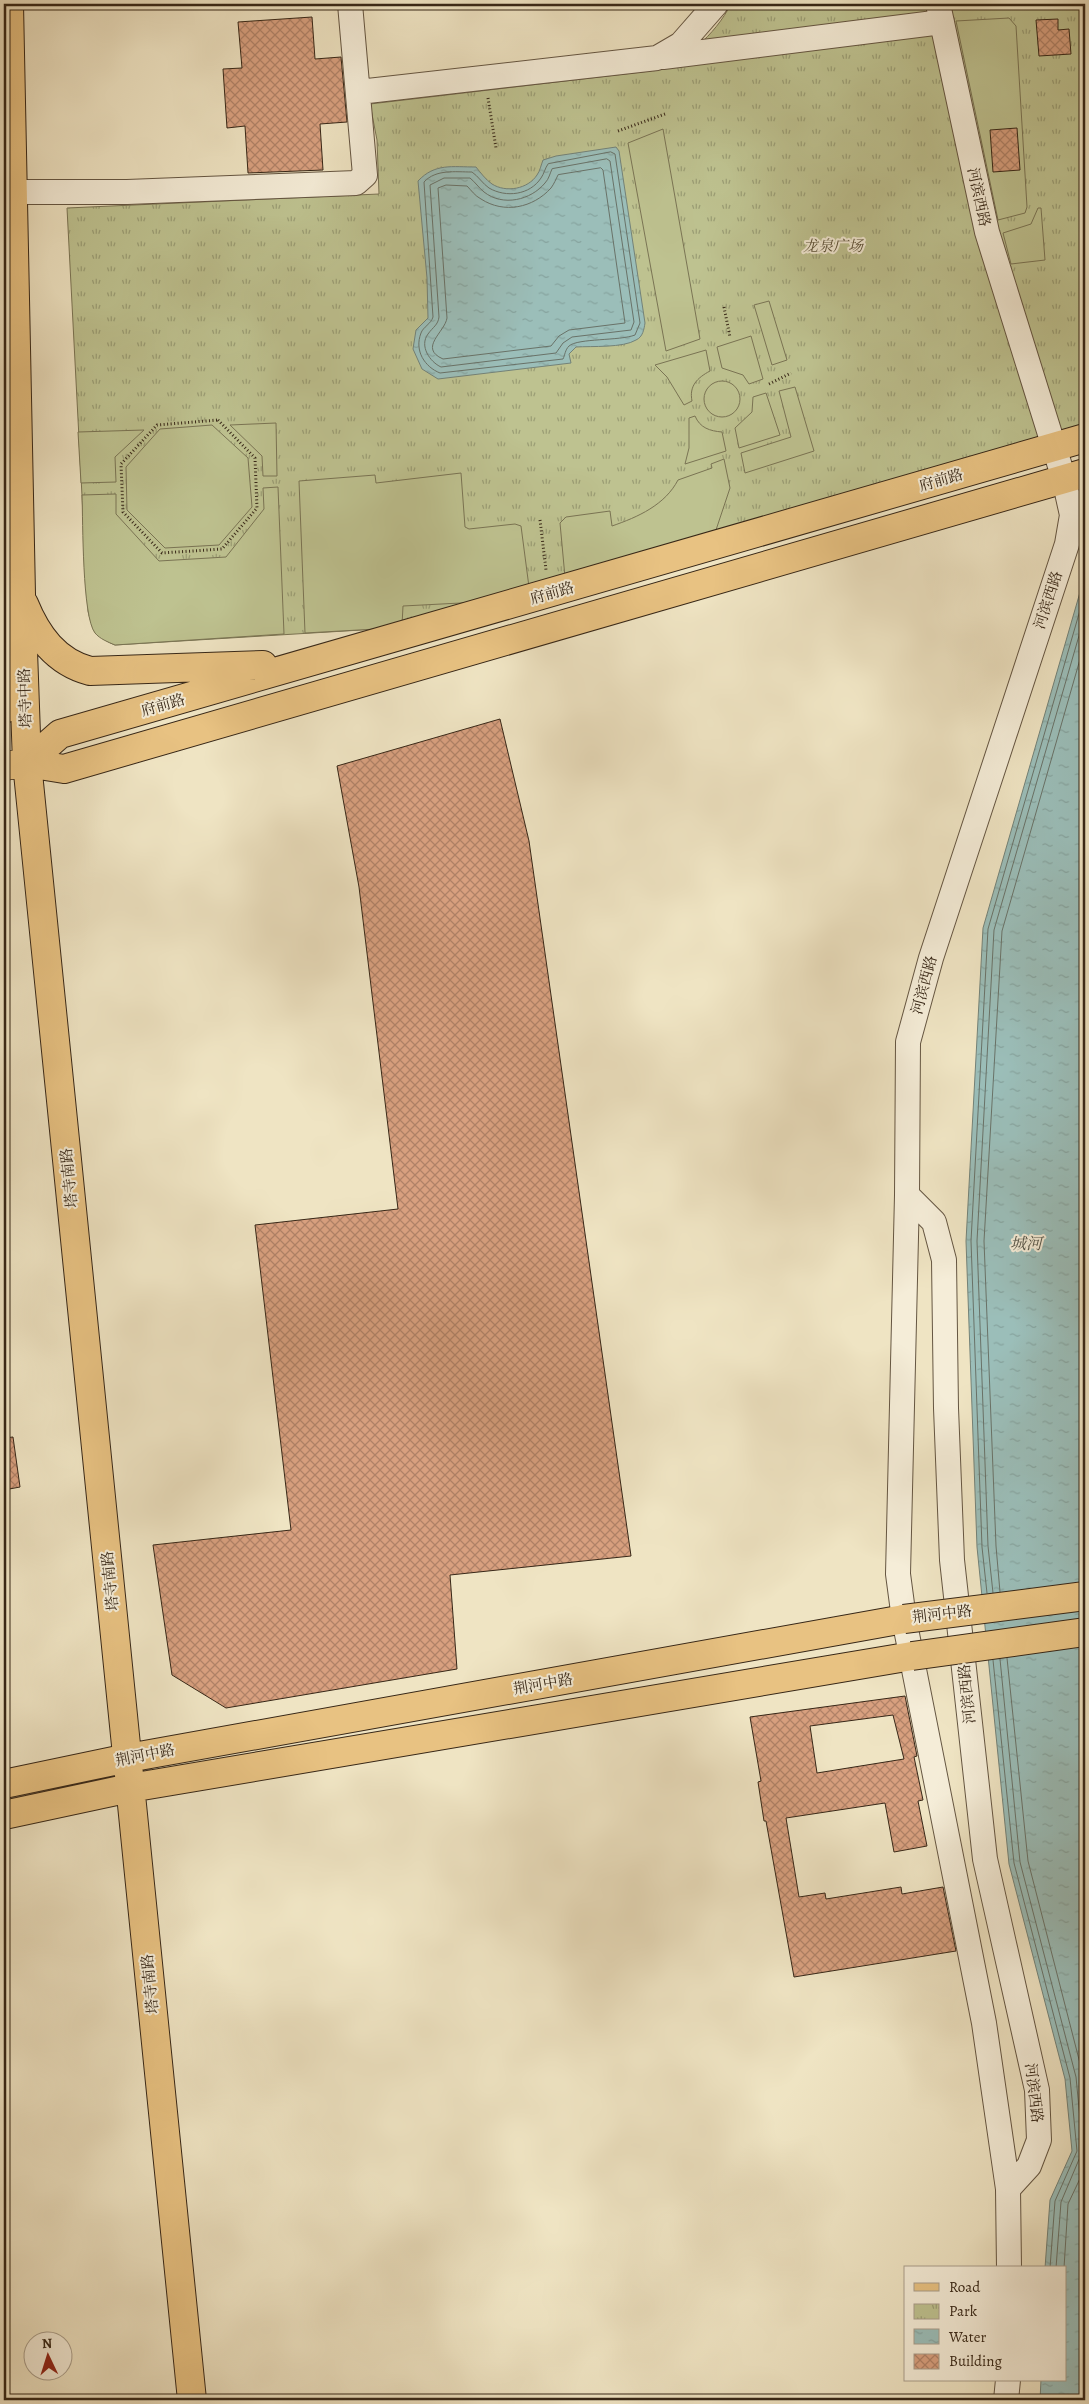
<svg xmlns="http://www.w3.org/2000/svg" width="1089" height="2404" viewBox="0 0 1089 2404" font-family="Alegreya,'Noto Serif SC',serif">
<defs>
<pattern id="park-tufts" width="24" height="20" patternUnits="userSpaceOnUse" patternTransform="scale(1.25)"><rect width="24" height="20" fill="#bec290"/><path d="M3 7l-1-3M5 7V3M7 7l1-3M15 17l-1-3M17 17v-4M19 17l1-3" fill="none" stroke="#9b9e75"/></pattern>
<pattern id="water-ripples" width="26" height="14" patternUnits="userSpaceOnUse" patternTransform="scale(1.25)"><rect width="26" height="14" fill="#9bbeb9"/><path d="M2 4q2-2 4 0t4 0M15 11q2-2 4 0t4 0" fill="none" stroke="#86a39e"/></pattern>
<pattern id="building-cross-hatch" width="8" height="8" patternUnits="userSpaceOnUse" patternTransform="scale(1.25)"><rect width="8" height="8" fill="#d8a07f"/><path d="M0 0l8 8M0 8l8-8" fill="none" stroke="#b08267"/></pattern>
</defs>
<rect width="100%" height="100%" fill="#efe4c3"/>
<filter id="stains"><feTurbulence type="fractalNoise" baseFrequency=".004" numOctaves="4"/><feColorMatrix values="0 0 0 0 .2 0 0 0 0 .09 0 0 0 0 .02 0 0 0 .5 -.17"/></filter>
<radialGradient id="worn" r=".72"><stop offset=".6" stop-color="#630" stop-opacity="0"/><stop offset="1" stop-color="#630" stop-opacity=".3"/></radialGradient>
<path fill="url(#park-tufts)" stroke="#7a7454" d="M731,4H1085V424L394,628L115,645C97,638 92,629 88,611L67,208L379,194L377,140L370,104L650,71C685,62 715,35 731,4Z"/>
<path fill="#bec290" stroke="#7a7454" d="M1009,18L1016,26L1027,207L1025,213L998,220L956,21Z
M663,129L700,339L666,351L628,143Z
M1038,208H1041L1045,260L1011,264L1003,233L1031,224Z
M769,301L787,360L772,365L754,305Z
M751,336L763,379L749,384L743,375L722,368L717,347Z
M706,350L710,371C697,378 689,386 692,401L684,405L667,377L655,365Z
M704 399a18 18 0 1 1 36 0a18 18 0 1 1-36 0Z
M795,387L814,451L745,473L741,453L791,437L779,391Z
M766,393L780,435L739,448L735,428L752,412L753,397Z
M695,416C700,428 710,431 722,432L726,451L685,464L689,448V418Z
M276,423L277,476H263L262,456L230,425Z
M212,425L248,458L252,507L219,545L165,548L127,510L126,467L160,429Z
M144,430L115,457L116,482L81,483L78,432Z
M724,459L730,488L715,533L565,577L560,523L566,517L610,511L612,526C638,517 665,505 678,480L712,468L711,464Z
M461,473L465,527L469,529L515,524L521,526L529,587L480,602L403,606L402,625L394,628L305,633L299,481L375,475L376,483Z
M278,487L284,634L115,645C108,642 100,639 95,633C82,616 83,522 82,495L116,494V514L159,561L226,557L264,509L263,488Z"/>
<path fill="url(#water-ripples)" stroke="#738278" d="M616,147L619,151L645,323C644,329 643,337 636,340C623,348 592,346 576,347L569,354L571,363L438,379L422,369L413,349L416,330L428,318L427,278L418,181C435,163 452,167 476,167C480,172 486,180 492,184C506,193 528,189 537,175C540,171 541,165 543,160L556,156Z
M1085,575V2400H1040L1041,2380H1065V2268H1045L1050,2200L1072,2151L1065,2079L1009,1864L977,1547L966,1241L983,928Z"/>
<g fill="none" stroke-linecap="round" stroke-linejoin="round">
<path stroke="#697268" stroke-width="1" d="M611,152L615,154L640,323L635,335C620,341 578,338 569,346C565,350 565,355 563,359L440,373C425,367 414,351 421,333C423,327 431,324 433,317L424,182C436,169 455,172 472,172C478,176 483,184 489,188C506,198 530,195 541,178C544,174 545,168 548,164Z
M607,159L610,161L634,322L631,330L572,337L563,343L556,353L441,367C430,362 419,346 428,334C433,327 438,325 439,317L430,185L444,178H470C475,182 479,188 484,192C503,207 531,200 545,183C549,179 550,173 552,169Z
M601,168L603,170L625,323L569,330L559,336L551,346L443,359C418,348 445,332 447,318L438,188L446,185L467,186C471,190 475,196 481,199C504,214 533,208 551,188C554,184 556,179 558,175Z
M1000,1592L996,1546L984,1241L1002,931L1085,642
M987,1593L982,1547L971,1241L988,929L1085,593
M993,1593L988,1546L977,1241L994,930L1085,615
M1007,1658L1028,1861L1083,2075L1085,2093
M1000,1659L1020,1862L1076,2077L1083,2150L1061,2202L1056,2268
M993,1660L1014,1863L1070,2078L1077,2151L1055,2201L1050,2268
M1064,2268L1068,2204L1085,2168"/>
</g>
<path fill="url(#building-cross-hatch)" stroke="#372717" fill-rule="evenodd" d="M312,17L315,59L341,57L347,122L320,124L323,170L248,173L245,126L227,128L223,69L242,68L238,22Z
M1058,19V30L1069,29L1071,54L1039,56L1036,20Z
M1017,128L1020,170L993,172L990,130Z
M500,719L529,841L631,1556L450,1575L457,1669L226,1708L172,1675L153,1545L291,1530L255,1225L398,1209L359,887L337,766Z
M13,1437L20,1487L4,1490V1438Z
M905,1696L917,1756L914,1757L923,1800L918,1801L927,1846L894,1852L885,1803L786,1818L799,1897L825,1893L826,1899L901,1887L902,1894L943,1887L956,1951L794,1977L766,1821H764L758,1782L761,1781L750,1717ZM893,1715L904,1759L817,1773L810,1726Z"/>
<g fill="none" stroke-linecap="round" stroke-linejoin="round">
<g stroke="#655642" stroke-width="26">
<path id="minor" d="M938,4L987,232L1064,479L1072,515L1067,544L931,958L908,1042L907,1195L898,1574L904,1619L984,2023L1008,2189L1009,2268
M663,57L942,22
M359,92L657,58L681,44L716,4
M13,192H127L356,183L365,175L350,4
M907,1195L934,1222L944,1260L946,1408L952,1560L985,1859L1037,2090L1039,2140L1029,2166L1008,2189
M1006,2400L1008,2380"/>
</g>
<g stroke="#372717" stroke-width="30">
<path id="major" d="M9,4L21,594L27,763L192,2400
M24,604C37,636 56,662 90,671L263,665
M4,709L11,698L20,670
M27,763L60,734L1085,438
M4,766L27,763L64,769L1085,473
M4,1784L128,1758L904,1619
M4,1815L130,1788L912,1656"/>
</g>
<path stroke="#372717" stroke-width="3" stroke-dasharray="1 2.5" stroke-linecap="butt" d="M488,98L496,148
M618,131L665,114
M724,307L730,337
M769,384L791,373
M218,420L255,458L257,508L222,549L162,553L123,512L121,464L157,425Z
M540,520L546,570"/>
<use href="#minor" stroke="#f5edd8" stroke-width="24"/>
<use href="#major" stroke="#e8c282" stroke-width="28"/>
<g stroke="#372717" stroke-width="30" stroke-linecap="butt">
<path id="major-bridge" d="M904,1619L1085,1596
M912,1656L1085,1632"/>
</g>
<use href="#major-bridge" stroke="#e8c282" stroke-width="28"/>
</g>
<g text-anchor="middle" stroke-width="4" stroke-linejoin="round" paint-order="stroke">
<g font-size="15" fill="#372717" stroke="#f5edd8">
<text transform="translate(979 197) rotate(78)" y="5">河滨西路</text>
<text transform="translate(941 480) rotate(-16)" y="5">府前路</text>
<text transform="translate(552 593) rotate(-16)" y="5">府前路</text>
<text transform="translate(1048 600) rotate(-72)" y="5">河滨西路</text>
<text transform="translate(25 698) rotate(-92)" y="5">塔寺中路</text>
<text transform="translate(163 705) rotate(-16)" y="5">府前路</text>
<text transform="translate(924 985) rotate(-75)" y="5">河滨西路</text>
<text transform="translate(69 1178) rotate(-96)" y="5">塔寺南路</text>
<text transform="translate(110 1581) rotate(-96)" y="5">塔寺南路</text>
<text transform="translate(942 1614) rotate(-7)" y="5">荆河中路</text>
<text transform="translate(543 1684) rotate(-10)" y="5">荆河中路</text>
<text transform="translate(967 1694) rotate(-96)" y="5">河滨西路</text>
<text transform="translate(145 1755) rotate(-11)" y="5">荆河中路</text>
<text transform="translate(150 1984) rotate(-96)" y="5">塔寺南路</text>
<text transform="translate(1034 2093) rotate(83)" y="5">河滨西路</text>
</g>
<g font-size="15" font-style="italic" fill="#594e35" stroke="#f5edd8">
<text x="833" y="251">龙泉广场</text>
</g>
<g font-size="16" font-style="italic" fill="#555448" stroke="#f5edd8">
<text x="1026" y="1249">城河</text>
</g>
</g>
<rect width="1089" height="2404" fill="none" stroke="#efe4c3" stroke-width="20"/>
<rect x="5" y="5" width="1079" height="2394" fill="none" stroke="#372717" stroke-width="2.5"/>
<rect x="10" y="10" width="1069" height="2384" fill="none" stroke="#372717"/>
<rect x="904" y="2266" width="162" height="115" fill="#f5edd8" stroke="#a99e8b"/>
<rect x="914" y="2283" width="25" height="8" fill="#e8c282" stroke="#a99e8b"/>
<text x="949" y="2292" font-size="15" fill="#372717">Road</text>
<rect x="914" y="2304" width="25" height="15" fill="url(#park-tufts)" stroke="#a99e8b"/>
<text x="949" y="2316" font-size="15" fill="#372717">Park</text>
<rect x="914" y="2329" width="25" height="15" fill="url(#water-ripples)" stroke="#a99e8b"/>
<text x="949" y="2342" font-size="15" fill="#372717">Water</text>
<rect x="914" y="2354" width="25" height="15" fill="url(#building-cross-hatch)" stroke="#a99e8b"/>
<text x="949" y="2366" font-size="15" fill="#372717">Building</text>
<g transform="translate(48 2356) rotate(356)"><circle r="24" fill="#f5edd8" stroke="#a99e8b"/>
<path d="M0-4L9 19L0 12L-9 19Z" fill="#8f2418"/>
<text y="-8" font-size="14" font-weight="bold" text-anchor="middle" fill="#372717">N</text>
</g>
<rect width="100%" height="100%" filter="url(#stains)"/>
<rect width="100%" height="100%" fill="url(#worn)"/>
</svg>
